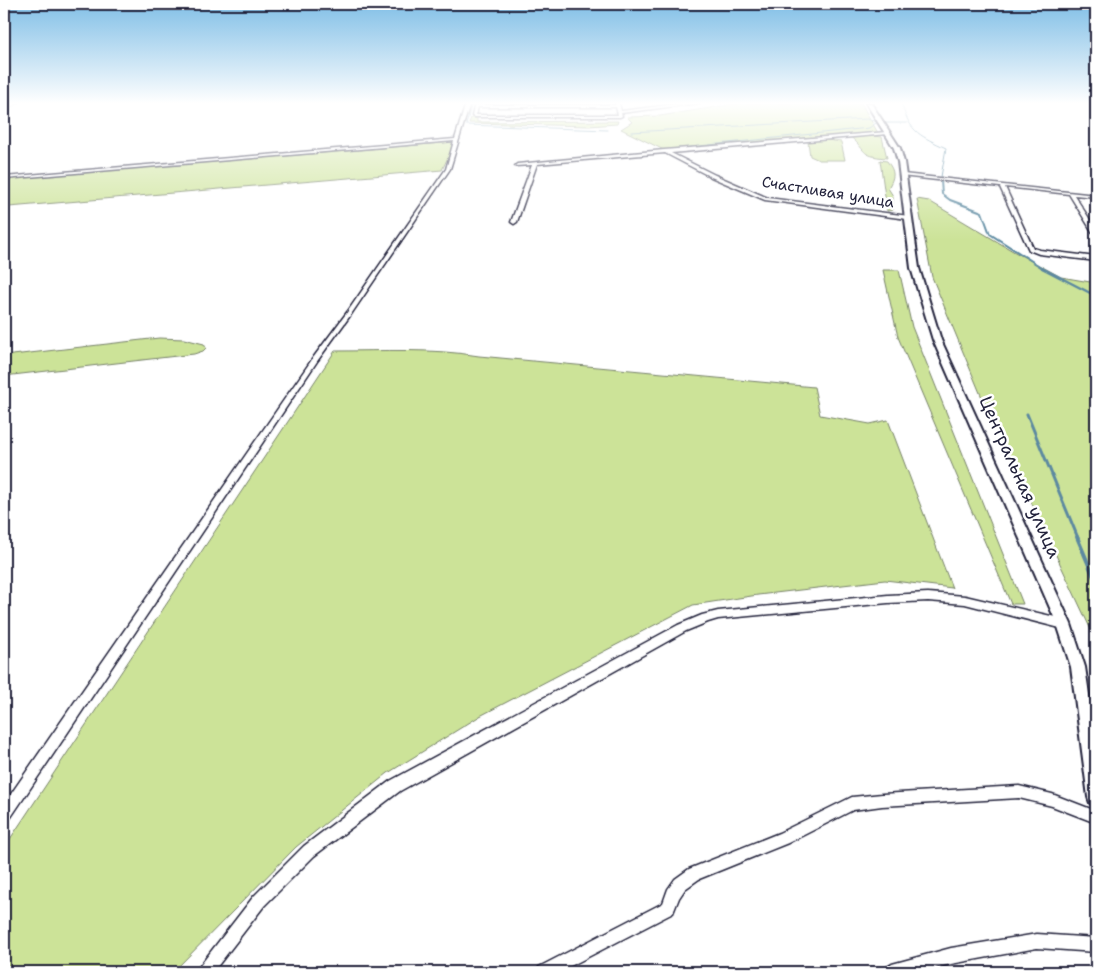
<svg xmlns="http://www.w3.org/2000/svg" width="1100" height="976" viewBox="0 0 1100 976" font-family="'Shantell Sans',sans-serif">
<rect width="100%" height="100%" fill="#fff"/>
<filter id="ink" filterUnits="userSpaceOnUse"><feTurbulence type="fractalNoise" baseFrequency=".02" numOctaves="2"/><feDisplacementMap in="SourceGraphic" scale="10" xChannelSelector="R" yChannelSelector="G"/><feConvolveMatrix kernelMatrix="1 2 1 2 8 2 1 2 1" color-interpolation-filters="sRGB"/></filter>
<g filter="url(#ink)">
<path fill="#cce398" stroke="#77826a" d="M741,103H861L878,133L666,151L621,129L632,122L627,117L660,116Z
M471,118H477V122L618,121L617,124L589,126L469,123Z
M866,135L882,137L887,158C858,156 868,150 849,136Z
M820,139L841,142L845,160H819L810,156L808,142Z
M455,142L442,170L9,207L4,210V179Z
M880,160L887,161C895,172 895,176 888,188L893,196V210L887,211Z
M917,199L929,201L1013,251L1061,277L1096,283V292H1091L1096,294V661L1092,632L980,393L932,277Z
M883,270H899L912,327L1023,604H1011L898,337Z
M159,338L184,339L204,344L206,348L203,351L194,354L4,376V356Z
M335,351C383,351 432,348 479,356L814,387L820,415L870,424L888,420L952,588L885,580L758,595L693,605L480,716L388,773L296,847L173,972H4V848Z"/>
<g fill="none" stroke-linecap="round" stroke-linejoin="round">
<path stroke="#5c89a0" stroke-width="1" d="M472,103L466,125L607,130
M902,105C910,133 921,136 946,148L941,177
M4,110L20,103
M631,132L867,119L881,123
M671,149L869,128L876,123H907"/>
<path stroke="#5c89a0" stroke-width="2" d="M941,181L942,194L950,200L982,212L990,234L1044,269"/>
<path stroke="#5c89a0" stroke-width="2.5" d="M1042,268L1096,296"/>
<path stroke="#5c89a0" stroke-width="3" d="M1027,414L1078,538"/>
<path stroke="#5c89a0" stroke-width="4" d="M1077,537L1096,582"/>
<g stroke="#22223b" stroke-width="3">
<path id="street" d="M466,103H470L450,169L352,313L318,360L9,820L4,821V804L313,358L348,311L446,169L454,141L4,179V177L455,139Z
M475,103H479L478,105H616L615,103H619L621,111L685,103H699L621,113L622,116L620,117H474L472,116ZM478,107H616L618,115H476Z
M887,132L888,134L671,153L715,175L768,198L909,216V218L907,219L765,200L711,177L665,153L537,164L517,222L514,224L511,222L532,165L515,166L517,164L664,150Z
M903,174L1096,195V197L1074,195L1096,229V235L1093,233L1069,194L1005,187L1033,248L1040,250L1096,257V261L1039,254L1029,250L1000,187L901,176Z
M928,593L965,596L1064,619L1068,621L1069,624L1068,627L1064,629L965,604L928,601L888,603L718,619L708,622L686,631L400,791L314,856L264,906L213,972H196L199,967L254,896L304,846L390,781L678,625L702,615L718,611L888,595Z
M1019,786L1052,794L1096,811V823L1052,806L1019,798L882,806L853,810L788,843L699,879L685,889L679,898L673,913L559,972H536L539,967L663,903L668,889L675,879L689,869L779,833L852,797L882,794Z
M1037,934L1096,938V952L1037,948L951,964L919,972H884L887,967L892,964L951,948Z"/>
</g>
<g stroke="#22223b" stroke-width="4">
<path id="secondary" d="M866,103H871L900,148L904,162L919,268L941,340L1071,624L1085,667L1096,742V805L1090,803L1088,797L1071,667L1057,624L933,340L911,268L898,162L894,148Z"/>
</g>
<use href="#street" fill="#fff" fill-rule="evenodd"/>
<use href="#secondary" fill="#fff" fill-rule="evenodd"/>
</g>
</g>
<linearGradient id="sky" x2="0" y2="1"><stop stop-color="#7fbee6"/><stop offset="0.43" stop-color="#fff"/><stop offset="1" stop-color="#fff" stop-opacity="0"/></linearGradient>
<rect width="1100" height="240" fill="url(#sky)"/>
<g text-anchor="middle" stroke-width="5" stroke-linejoin="round" paint-order="stroke">
<g font-size="15" fill="#22223b" stroke="#fff">
<text transform="translate(828 192) rotate(9)" y="5">Счастливая улица</text>
</g>
<g font-size="18" fill="#22223b" stroke="#fff">
<text transform="translate(1020 477) rotate(66)" y="6">Центральная улица</text>
</g>
</g>
<rect width="1100" height="976" fill="none" stroke="#fff" stroke-width="20"/>
<rect x="10" y="10" width="1080" height="956" fill="none" stroke="#22223b" stroke-width="2" filter="url(#ink)"/>
</svg>
